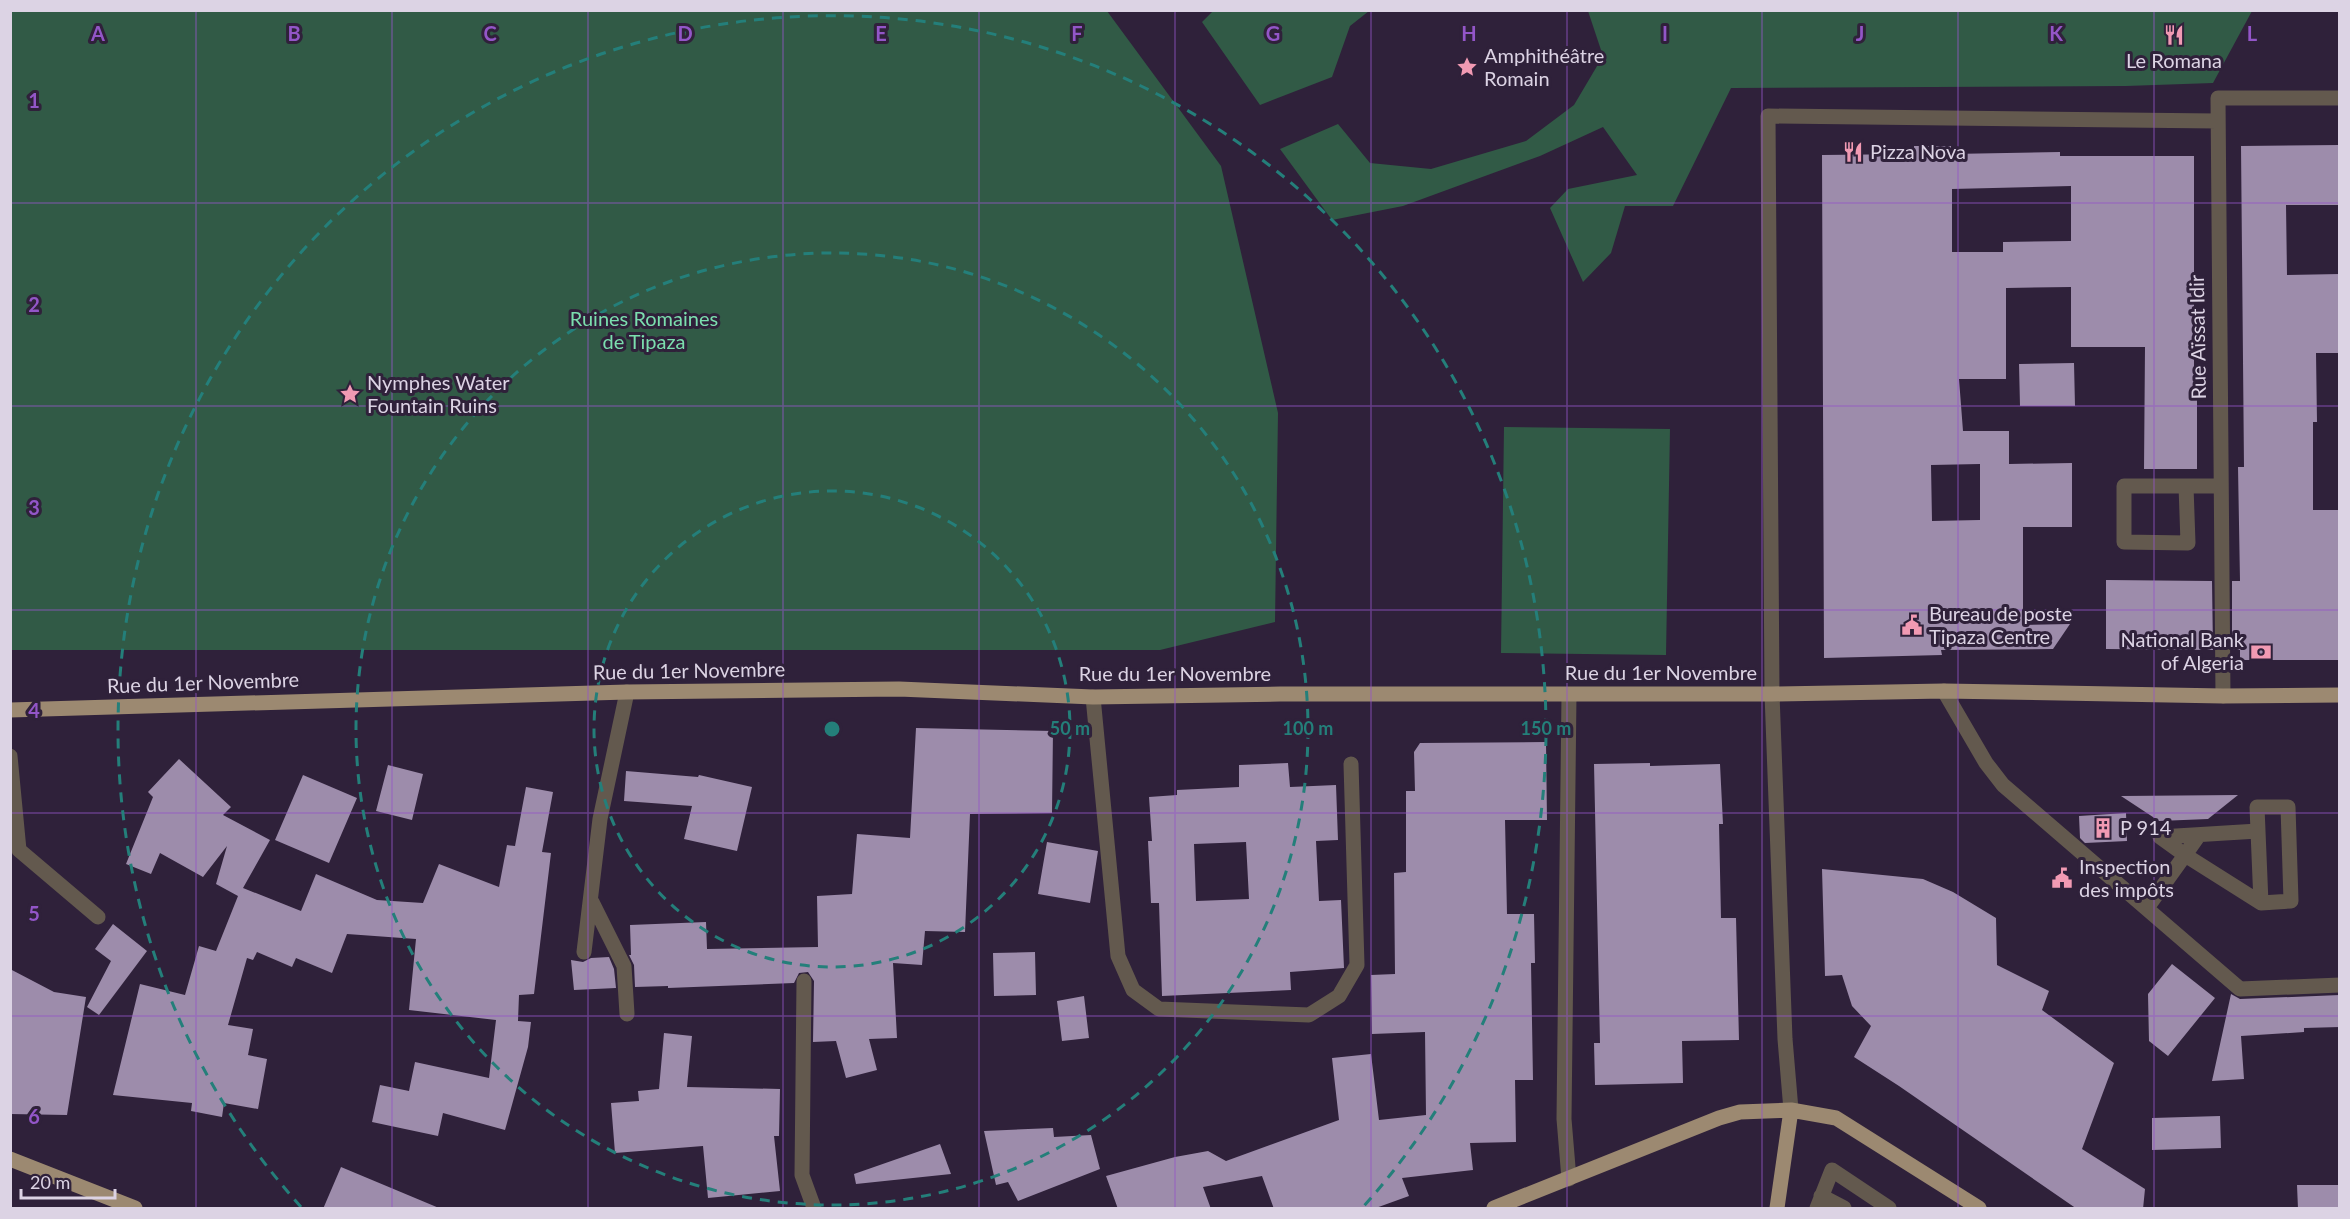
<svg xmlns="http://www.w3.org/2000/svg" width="2350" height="1219" viewBox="0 0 2350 1219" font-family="Lato,sans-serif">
<rect width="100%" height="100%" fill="#2f213a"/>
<path fill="#315a46" d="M1214,10H1369V11L1350,26L1332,77L1260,105L1202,22Z
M10,11H1107L1221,166L1278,413L1275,622L1160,650H11Z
M1588,11V10L2252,11L2213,83L2126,86L1731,88L1673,206H1625L1611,253L1583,282L1550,208L1568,189L1637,175L1603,127L1540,156L1403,206L1332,220L1280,149L1338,124L1370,163L1431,169L1526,141L1574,105L1603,56Z
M1504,427L1670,429L1666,655L1501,653Z"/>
<path fill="#9d8cab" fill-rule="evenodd" d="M2340,145V205H2286L2287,275L2340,274V353H2316L2317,422H2313V510H2340V660H2240V650H2232V581H2240L2238,467H2244L2241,146Z
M1914,146H1951V154L2060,152V156H2194V384L2197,383V469H2144L2145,347H2071V287L2006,288V379H1959L1963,431H2009V464L2072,463V527H2023V625L2070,624L2053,649L1941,650L1942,655L1824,658L1822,155L1914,154ZM2071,186V241L2003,242V252H1952V189ZM1980,464V520L1932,521L1931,465Z
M2074,363L2075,406H2020L2019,364Z
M2106,580L2212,581L2213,650L2106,649Z
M916,728L1053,731L1052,813L970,814L965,932L925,931L922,965L893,963L897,1038L869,1039L877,1070L846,1078L836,1041L813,1042L814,981L808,972L799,973L794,983L668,988V986L635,987L634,965L629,955H631L630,925L706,922L707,949L818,947L817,896L852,894L857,834L910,838Z
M1546,742L1547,820H1505L1507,914H1534L1535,963H1531L1533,1080H1515L1516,1142L1470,1143L1473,1170L1402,1178L1409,1196L1373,1209H1274L1262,1176L1203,1187L1211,1209H1118L1106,1176L1175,1157L1208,1151L1226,1161L1339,1120L1332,1058L1371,1054L1379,1120L1426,1115L1425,1032L1372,1034L1371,975L1395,974L1394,873L1406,872V791H1415L1414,752L1420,743Z
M179,759L231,807L223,815L270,840L243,888L301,911L316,874L377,900L423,903L439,864L499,887L507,845L515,846L526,787L553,792L542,852L551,853L534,994L519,995L518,1021L531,1022L528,1047L505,1130L443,1113L438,1136L372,1122L380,1085L409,1091L415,1062L489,1078L496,1020L409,1010L416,939L347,934L332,973L296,958L292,967L257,952L253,960L247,958L228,1025L253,1029L248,1055L267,1059L258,1109L224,1103L222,1117L191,1111L192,1103L113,1095L140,984L185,995L199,946L216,951L238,896L216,884L227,846L203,877L160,853L151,874L126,864L153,797L148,792Z
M1288,763L1290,787L1336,785L1338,840L1316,841L1319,901L1341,900L1344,968L1290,972L1291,990L1162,996L1159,903H1151L1148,841H1152L1149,797L1177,795V790L1239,787V765ZM1246,842L1249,899L1196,901L1194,844Z
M1650,763V766L1720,764L1723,824H1719L1721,918H1736L1739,1040L1682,1041L1683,1083L1595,1085L1594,1043H1600L1594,764Z
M388,765L423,774L412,820L376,811Z
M626,771L698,777L699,775L752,787L737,851L684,839L692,806L624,801Z
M303,775L357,798L329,863L275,840Z
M2238,795L2208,819L2159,821L2121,796Z
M2126,813L2127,841L2085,843L2080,838L2079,816Z
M1047,842L1098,851L1090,903L1038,894Z
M1822,869L1923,879L1953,892L1996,918L1997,965L2049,991L2042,1010L2114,1063L2082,1149L2145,1189L2143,1209H2077L1899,1086L1854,1057L1871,1026L1852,1006L1842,975L1825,976Z
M113,924L147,951L99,1015L87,1007L111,961L95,949Z
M1035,952L1036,995L994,996L993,953Z
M609,957L614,969L616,988L574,990L571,960L583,962L591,958Z
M2172,964L2215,998L2168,1056L2149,1041L2148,994Z
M10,969L54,992L86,997L67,1115L10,1114Z
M2231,994L2240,999L2340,995V1027L2304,1028V1032L2241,1036L2244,1079L2212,1081Z
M1084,996L1089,1038L1062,1041L1057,1001Z
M664,1033L692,1036L687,1087L780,1089L779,1136H774L780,1191L708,1198L703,1146L615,1153L611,1103L639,1101L638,1091L659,1089Z
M2220,1116L2221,1148L2152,1150V1118Z
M1053,1128L1054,1137L1091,1135L1100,1169L1018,1201L1008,1182L996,1185L984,1131Z
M940,1144L951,1174L856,1184L854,1174Z
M341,1167L439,1208V1209H323Z
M2297,1185H2340V1209H2298Z"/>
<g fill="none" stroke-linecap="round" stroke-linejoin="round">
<path stroke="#63594e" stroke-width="15" d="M2186,486L2188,543L2124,542V486H2221
M1944,691L1986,763L2003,785L2240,989L2340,985
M1569,695L1564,1119L1569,1179
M2223,696L2218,98H2340
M1093,697L1118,956L1133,990L1159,1009L1309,1015L1339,996L1357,965L1351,764
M10,756L19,850L98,917
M2199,835L2185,855L2160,837L2258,831
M592,902L624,966L627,1014
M2147,908L2185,855L2261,903L2291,901L2288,807H2257L2261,903
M584,952L600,819L627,692
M804,981L802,1175L814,1208
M1791,1110L1785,1039L1772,694L1768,116L2217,121
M1821,1196L1844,1208
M1817,1208L1832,1170L1889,1208"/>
<path stroke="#9c8971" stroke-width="15" d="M10,710L627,692L899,689L1093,697L1280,694H1772L1944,691L2223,696L2340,695
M10,1159L135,1208
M1494,1208L1719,1118L1740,1112L1791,1110L1836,1118L1979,1208
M1777,1208L1791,1110"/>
</g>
<path fill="none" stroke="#9356c8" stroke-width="1.5" stroke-opacity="0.55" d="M196,10V1208M392,10V1208M588,10V1208M783,10V1208M979,10V1208M1175,10V1208M1371,10V1208M1567,10V1208M1762,10V1208M1958,10V1208M2154,10V1208M10,203H2340M10,406H2340M10,610H2340M10,813H2340M10,1016H2340"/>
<g fill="none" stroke="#247f7a" stroke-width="3" stroke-dasharray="10 8">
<circle cx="832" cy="729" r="238"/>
<circle cx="832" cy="729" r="476"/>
<path d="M301 1207A714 714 0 1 1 1363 1207"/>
</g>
<defs>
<g id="restaurant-bare" transform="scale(1.62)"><path d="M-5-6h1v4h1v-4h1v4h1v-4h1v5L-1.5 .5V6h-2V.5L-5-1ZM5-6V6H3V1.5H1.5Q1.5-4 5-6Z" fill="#f19ab3" stroke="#2f213a" stroke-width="2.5" paint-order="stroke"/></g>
<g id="sight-bare" transform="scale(1.62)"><path d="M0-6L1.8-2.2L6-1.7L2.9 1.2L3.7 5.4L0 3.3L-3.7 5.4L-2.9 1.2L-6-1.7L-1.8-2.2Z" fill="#f19ab3" stroke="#2f213a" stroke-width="2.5" paint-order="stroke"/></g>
<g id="civic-bare" transform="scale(1.62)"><path d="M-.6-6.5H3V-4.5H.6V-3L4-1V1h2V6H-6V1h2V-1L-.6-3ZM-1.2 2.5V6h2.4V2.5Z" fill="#f19ab3" stroke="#2f213a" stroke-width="2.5" paint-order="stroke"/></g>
<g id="bank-bare" transform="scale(1.62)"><path d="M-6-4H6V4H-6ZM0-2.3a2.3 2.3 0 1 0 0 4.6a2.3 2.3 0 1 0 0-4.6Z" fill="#f19ab3" stroke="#2f213a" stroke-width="2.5" paint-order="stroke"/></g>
<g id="building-bare" transform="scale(1.62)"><path d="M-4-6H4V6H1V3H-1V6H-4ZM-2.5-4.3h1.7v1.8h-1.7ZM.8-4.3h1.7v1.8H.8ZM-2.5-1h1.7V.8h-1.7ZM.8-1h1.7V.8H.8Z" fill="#f19ab3" stroke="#2f213a" stroke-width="2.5" paint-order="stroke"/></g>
</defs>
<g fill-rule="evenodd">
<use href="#restaurant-bare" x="2174" y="35"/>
<use href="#sight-bare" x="1467" y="67"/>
<use href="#restaurant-bare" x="1853" y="152"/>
<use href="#sight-bare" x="350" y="394"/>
<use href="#civic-bare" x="1912" y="625"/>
<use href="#bank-bare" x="2261" y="652"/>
<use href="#building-bare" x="2103" y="828"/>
<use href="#civic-bare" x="2062" y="878"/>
</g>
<g text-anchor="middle" stroke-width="6" stroke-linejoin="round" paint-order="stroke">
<g font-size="20" fill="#dcd3e4" stroke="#2f213a" text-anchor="start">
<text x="1484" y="63">Amphithéâtre<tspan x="1484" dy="23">Romain</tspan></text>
<text x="2174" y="68" text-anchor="middle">Le Romana</text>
<text x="1870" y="159">Pizza Nova</text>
<text x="367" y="390">Nymphes Water<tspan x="367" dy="23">Fountain Ruins</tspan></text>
<text x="1929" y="621">Bureau de poste<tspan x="1929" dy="23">Tipaza Centre</tspan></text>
<text x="2244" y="647" text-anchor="end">National Bank<tspan x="2244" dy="23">of Algeria</tspan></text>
<text x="2120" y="835">P 914</text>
<text x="2079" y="874">Inspection<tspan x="2079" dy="23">des impôts</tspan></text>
</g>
<g font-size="20" fill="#7bdeae" stroke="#2f213a">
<text x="644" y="326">Ruines Romaines<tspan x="644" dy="23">de Tipaza</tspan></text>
</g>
<g font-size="20" fill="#dcd3e4" stroke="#2f213a">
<text transform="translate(2198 337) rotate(-91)" y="7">Rue Aïssat Idir</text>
<text transform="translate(689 671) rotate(-1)" y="7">Rue du 1er Novembre</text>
<text x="1661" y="680">Rue du 1er Novembre</text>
<text x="1175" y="681">Rue du 1er Novembre</text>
<text transform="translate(203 683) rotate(-2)" y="7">Rue du 1er Novembre</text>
</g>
</g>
<g font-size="20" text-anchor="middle" font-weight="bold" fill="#9356c8" stroke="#2f213a" stroke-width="6" stroke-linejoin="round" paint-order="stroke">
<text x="98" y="41">A</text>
<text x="294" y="41">B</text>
<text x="490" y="41">C</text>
<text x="685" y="41">D</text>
<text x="881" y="41">E</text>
<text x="1077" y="41">F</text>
<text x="1273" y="41">G</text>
<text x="1469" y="41">H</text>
<text x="1665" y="41">I</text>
<text x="1860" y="41">J</text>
<text x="2056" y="41">K</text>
<text x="2252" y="41">L</text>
<text x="34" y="108">1</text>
<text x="34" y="312">2</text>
<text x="34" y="515">3</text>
<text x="34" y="718">4</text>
<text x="34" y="921">5</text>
<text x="34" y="1124">6</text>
</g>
<circle cx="832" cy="729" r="9" fill="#247f7a" stroke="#2f213a" stroke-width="3"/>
<g font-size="18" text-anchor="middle" font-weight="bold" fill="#247f7a" stroke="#2f213a" stroke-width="6" stroke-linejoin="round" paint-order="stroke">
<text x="1070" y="735">50 m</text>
<text x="1308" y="735">100 m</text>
<text x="1546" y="735">150 m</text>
</g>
<rect width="2350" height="1219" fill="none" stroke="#dcd3e4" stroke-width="24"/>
<path d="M21 1189v9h94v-9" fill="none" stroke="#dcd3e4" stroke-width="3"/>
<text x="30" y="1189" font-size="18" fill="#dcd3e4" stroke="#2f213a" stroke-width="4.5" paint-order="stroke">20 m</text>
</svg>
